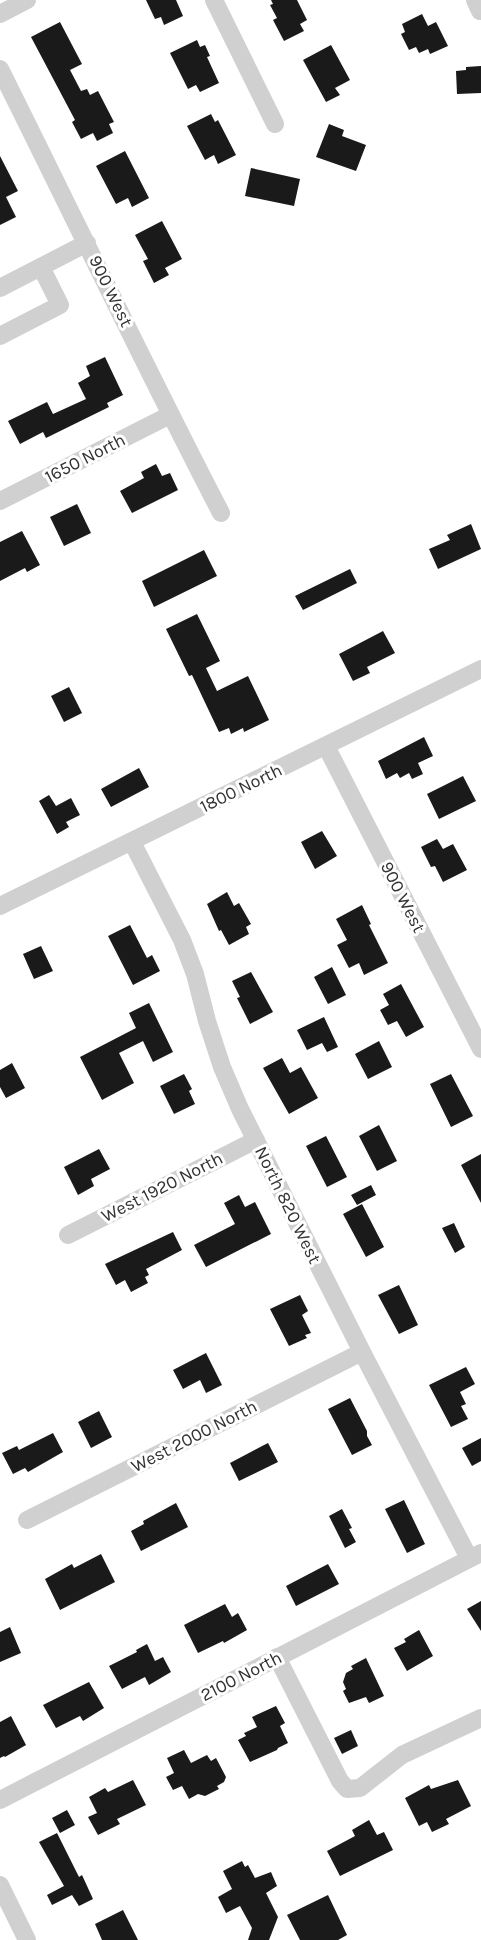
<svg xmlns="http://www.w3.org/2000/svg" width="481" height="1940" viewBox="0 0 481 1940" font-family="Karla,sans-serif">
<rect width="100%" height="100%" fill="#fff"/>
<path fill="#1a1a1a" d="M146,0H176L183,16L164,25L161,17L155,19Z
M271,0H297L307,20L300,24L304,31L284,41L273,20L277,18L270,5L273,4Z
M422,14L428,26L436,22L448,46L430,54L428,49L419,53L416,47L409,50L401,34L405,32L402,24Z
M60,22L82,64L70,70L81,91L87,89L90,95L98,91L114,122L109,124L113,133L97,141L93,133L81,139L72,122L75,120L31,37Z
M197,40L200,47L205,45L210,56L207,57L219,83L200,92L196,85L188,89L170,53Z
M331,45L350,80L335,88L340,95L326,102L303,60Z
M481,66V93L457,94L456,71L466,70V67Z
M211,114L215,122L218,120L236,155L218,164L214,155L205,160L187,126Z
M329,124L344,130L342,136L366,145L356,171L316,157Z
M125,151L149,198L132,207L128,198L116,204L96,166Z
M0,156L18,191L6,197L16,217L0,225Z
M251,168L300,179L294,206L245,196Z
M162,221L182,259L165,268L169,275L154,283L143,261L148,259L135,235Z
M105,357L123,395L107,403L109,407L46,438L43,432L20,444L8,421L47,402L53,414L86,399L78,383L90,376L86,366Z
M156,464L162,476L170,473L178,490L132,513L120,491L144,478L141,472Z
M77,504L91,533L64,546L50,517Z
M471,524L481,549L438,569L429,549L450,540L447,535Z
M22,531L40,565L27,572L25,568L0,581V542Z
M204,550L217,576L154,607L142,581Z
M350,569L357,583L303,610L295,596Z
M197,614L220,661L206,668L217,691L248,676L269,720L244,732L243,728L231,734L229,728L219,732L192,675L189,676L166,629Z
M383,631L395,653L367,667L370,673L353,681L339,654Z
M69,687L82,713L64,722L51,696Z
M424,737L433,756L418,763L423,774L412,779L409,773L400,778L397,773L386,779L378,761Z
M139,768L149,787L111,807L101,789Z
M463,776L476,801L439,819L427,794Z
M49,795L56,806L71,798L80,815L66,822L69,827L57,834L39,801Z
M322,831L337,856L315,869L301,842Z
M437,839L443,849L453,844L467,870L443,882L435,866L431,867L421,847Z
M227,892L234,906L239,903L251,924L246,927L249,934L229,945L221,930L219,931L207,904Z
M362,905L371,924L369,925L388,963L364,975L359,963L349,968L337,945L347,940L336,919Z
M130,925L147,958L152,955L160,971L133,985L108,936Z
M41,946L53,971L34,979L23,954Z
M332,967L346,995L328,1004L314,977Z
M251,972L273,1012L250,1024L237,998L240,997L232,981Z
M401,984L424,1027L406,1037L397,1021L388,1025L380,1010L389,1005L383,994Z
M149,1003L173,1052L153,1062L143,1041L119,1053L134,1083L102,1100L80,1057L136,1028L129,1013Z
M324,1017L338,1047L327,1052L322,1043L307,1050L297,1030Z
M379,1041L392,1067L368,1079L355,1054Z
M282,1058L290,1073L301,1067L318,1098L289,1114L263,1068Z
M12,1063L25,1088L6,1098L0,1087V1070Z
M184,1074L192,1089L189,1091L195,1104L174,1114L160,1086Z
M451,1074L473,1116L451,1127L430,1084Z
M379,1125L397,1161L377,1171L359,1136Z
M326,1136L347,1177L327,1187L306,1146Z
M99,1149L110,1169L91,1179L94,1186L78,1195L64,1167Z
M481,1154V1203L461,1165Z
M371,1185L376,1195L357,1205L351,1195Z
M239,1195L245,1207L255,1202L271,1234L206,1267L194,1245L235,1224L224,1203Z
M362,1204L384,1247L366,1257L343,1214Z
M454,1223L465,1247L455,1253L442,1228Z
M173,1232L182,1250L146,1269L149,1275L145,1277L148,1283L131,1292L125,1280L116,1285L105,1264Z
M399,1285L418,1325L399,1334L378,1295Z
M300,1295L308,1311L302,1315L311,1333L305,1335L307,1338L289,1346L270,1309Z
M206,1353L222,1385L206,1393L200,1380L183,1389L173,1370Z
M466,1367L475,1384L460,1392L466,1404L461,1406L468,1419L451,1427L429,1385Z
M350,1398L367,1431V1436L372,1445L352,1455L328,1409Z
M99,1411L112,1437L91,1448L78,1422Z
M53,1433L63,1452L28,1472L25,1468L13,1474L2,1453L17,1446L19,1450Z
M481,1438V1461L472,1466L462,1448Z
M268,1443L278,1462L239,1481L230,1463Z
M404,1500L425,1544L407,1553L385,1509Z
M176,1503L188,1527L141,1551L131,1531L144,1524L143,1521Z
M342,1509L352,1528L349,1529L356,1542L345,1548L329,1516Z
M101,1554L115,1582L60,1610L45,1579L72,1564L74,1568Z
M328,1564L339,1584L296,1606L286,1586Z
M481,1601V1631L467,1609Z
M225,1604L232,1617L238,1613L247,1630L224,1643L223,1641L198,1653L184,1625Z
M10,1627L21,1653L0,1662V1632Z
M419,1630L433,1656L407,1671L394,1648L406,1642L404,1639Z
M147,1644L155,1661L163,1657L171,1672L149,1685L145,1677L122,1689L109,1666L137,1652L136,1650Z
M366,1658L384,1696L369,1703L366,1697L349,1703L343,1691L346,1689L343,1682L346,1673L353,1669L351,1666Z
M89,1682L104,1708L83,1721L80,1716L56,1728L43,1705Z
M276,1706L285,1723L280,1726L288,1743L278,1748L277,1750L250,1762L238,1740L246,1736L244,1733L257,1727L252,1717Z
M11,1716L26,1745L5,1757L4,1756L0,1758V1722Z
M351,1730L358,1746L342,1754L334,1738Z
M184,1750L191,1763L207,1755L211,1761L216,1758L226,1777L224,1782L217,1786L219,1789L205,1796L198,1794L189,1799L182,1786L173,1790L166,1777L174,1773L167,1758Z
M133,1780L146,1805L117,1819L120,1824L98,1835L88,1817L97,1813L89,1797L105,1788L108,1792Z
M458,1780L471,1806L446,1819L449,1824L432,1832L427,1822L419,1826L405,1798L429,1785L431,1789Z
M67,1810L75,1825L60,1833L52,1818Z
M369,1820L377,1835L384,1832L393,1850L340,1876L327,1851L355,1836L352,1830Z
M57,1833L79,1877L82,1875L93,1899L79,1906L72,1895L52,1905L47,1895L64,1886L39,1842Z
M242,1861L245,1867L248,1865L255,1878L271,1872L277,1886L266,1893L278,1917L269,1940H248L252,1928L240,1906L226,1913L218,1897L232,1889L223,1871Z
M328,1895L347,1935L338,1940H300L287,1915Z
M123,1910L138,1940H102L95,1924Z"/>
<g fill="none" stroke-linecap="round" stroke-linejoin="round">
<path stroke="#d0d0d0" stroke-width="18" d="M214,0L275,124
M475,0L480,11
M0,14L27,0
M0,69C74,217 145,367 221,513
M0,288L87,243
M0,336L60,305L41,267
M0,501L170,415
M326,746L481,1049
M132,842L182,940L195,974L207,1021L222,1067L240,1109L362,1352L469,1558
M0,906L481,669
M68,1235L256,1140
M27,1520L362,1352
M277,1657L340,1781L347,1789L360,1788L402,1755L481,1718
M0,1800L481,1553
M0,1885L27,1940"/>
</g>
<g text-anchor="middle" stroke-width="6" stroke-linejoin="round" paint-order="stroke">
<g font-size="18" fill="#333" stroke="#fff">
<text transform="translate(111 291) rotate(64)" y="6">900 West</text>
<text transform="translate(85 458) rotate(-27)" y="6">1650 North</text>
<text transform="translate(241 788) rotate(-26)" y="6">1800 North</text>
<text transform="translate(403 897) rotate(63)" y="6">900 West</text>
<text transform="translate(162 1187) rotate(-27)" y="6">West 1920 North</text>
<text transform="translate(288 1205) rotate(64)" y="6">North 820 West</text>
<text transform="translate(194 1436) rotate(-27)" y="6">West 2000 North</text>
<text transform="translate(241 1676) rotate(-27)" y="6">2100 North</text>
</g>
</g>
</svg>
